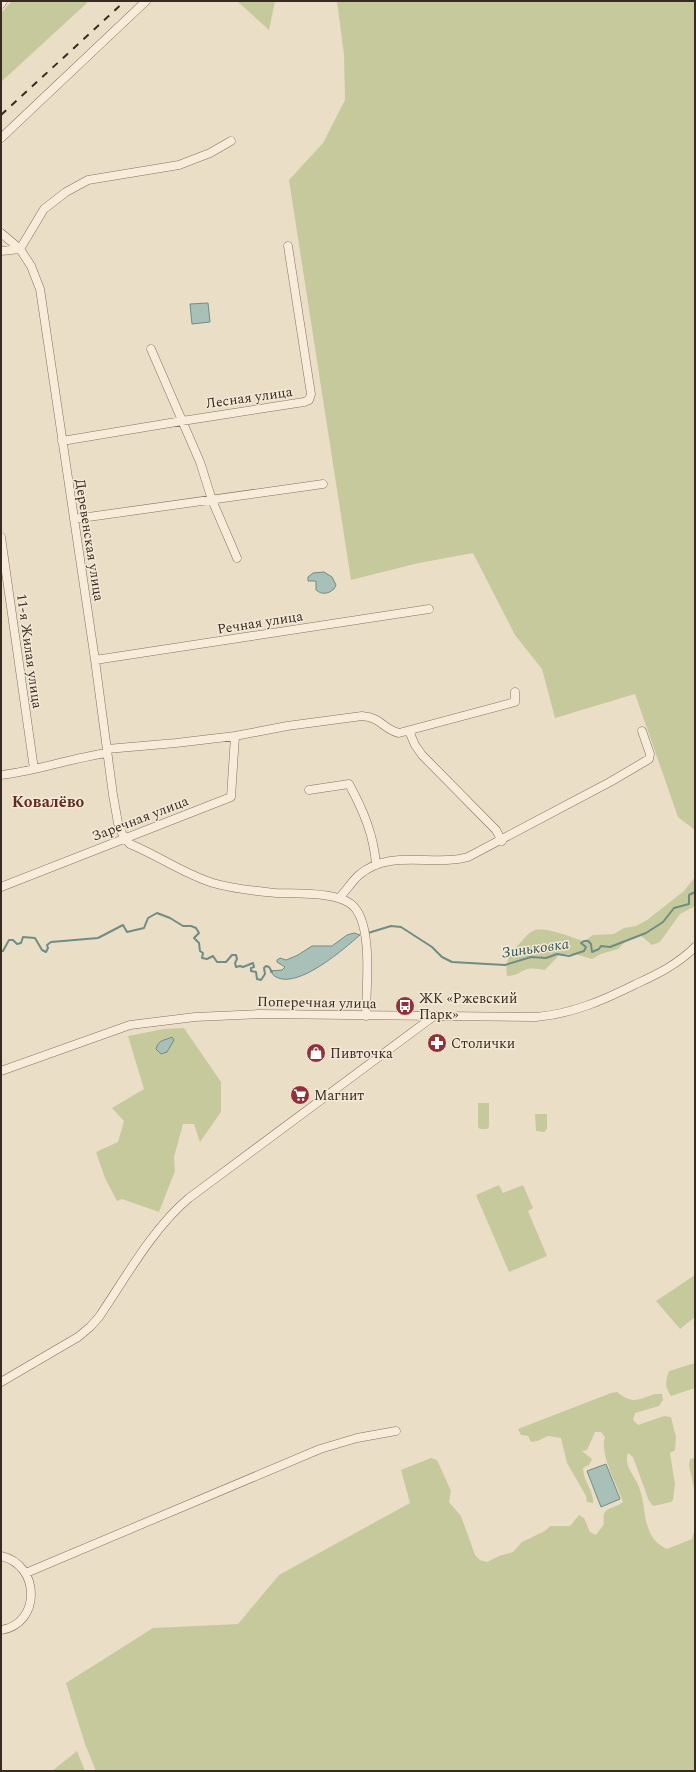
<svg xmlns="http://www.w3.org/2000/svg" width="696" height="1772" viewBox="0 0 696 1772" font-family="Spectral,serif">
<rect width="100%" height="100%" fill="#ebdec7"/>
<path fill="#c6c99c" d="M12,1H86L87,3L1,82V13Z
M237,1H275L269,30Z
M337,1H695V830L678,817L635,694L555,718L542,669L515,635L473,553L419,563L351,580L289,180L323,143L345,100L344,55Z
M695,877V906L680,914L660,942L652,945L640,935L626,941L618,949L601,954L592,959L575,954H560L545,970C538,969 531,967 525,970C518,973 516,976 507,976C505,964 508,954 517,946C523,941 526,934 533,931C544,925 572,938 584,941L593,935L614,934L624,928L636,926L647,920L684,891Z
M184,1028L221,1082V1112L200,1142L194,1124H183L174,1157L175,1171L159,1212L122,1199L117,1201L105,1178L96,1152L118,1142L124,1121L112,1108L144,1089L128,1036L164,1029Z
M478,1103H489V1127L487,1129H480L478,1127Z
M535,1114H547V1129L544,1132L536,1131Z
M499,1185L503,1193L523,1185L533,1208L528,1211L547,1256L509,1272L476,1195Z
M695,1275V1317L680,1329L656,1301Z
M695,1363V1388L671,1396C665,1388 665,1381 669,1371Z
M617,1392C621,1395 625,1398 629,1399C640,1403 651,1392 662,1394L663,1400L659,1406L635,1413L633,1420L638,1425L664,1416L671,1417L676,1437L675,1450L670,1453L675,1484L673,1500L671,1502L653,1506L649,1501L633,1457L628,1453C623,1467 636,1476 640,1490C647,1511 642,1538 667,1549L692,1539L695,1528V1771H96L85,1744L66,1683L153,1628L238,1624L279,1575L410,1503L401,1470L431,1458L437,1460L451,1491L449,1502L461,1516L475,1555L480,1560L487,1562L499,1556L513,1552L522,1542L545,1531L550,1526H570L579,1515L584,1518L590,1532L596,1535L604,1524C601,1506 612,1510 623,1502C617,1485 599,1453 605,1437L601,1432H595L587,1450L582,1451L592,1459L589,1465L583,1468C583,1481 594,1490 593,1503L587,1502L586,1496L567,1463L561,1438L548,1436L537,1441L531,1442L528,1436L521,1435L518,1429L611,1393Z
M695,1458V1493L689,1466L690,1459Z
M77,1751L85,1771H52Z"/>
<path fill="#a8c0b7" stroke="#6f8d84" d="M208,303L210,322L192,324L190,304Z
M324,572L332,577L336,585L334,589C328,594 322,595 316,590V581H308V577L313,573Z
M354,933L360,935C345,948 288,999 270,971L282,970L285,967L277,962V960L280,958L286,960L298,955L312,946H332L347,935Z
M172,1037L174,1040L167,1052L161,1054L156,1049C159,1039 164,1041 172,1037Z
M606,1464L620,1499L601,1507L587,1471Z"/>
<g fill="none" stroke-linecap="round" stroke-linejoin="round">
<path stroke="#6f8d84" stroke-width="2" d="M368,933L391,926L401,927L432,947L442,957L452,962L505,965L531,957L546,958L557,954L569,956L584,951L586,947L581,943L584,941H588L591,944L592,952L599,949L601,946L610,947L646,933L663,922L674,908L689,904V895L695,892
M1,951H3L9,940H13L17,944L21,943L23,937L35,938L42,950L46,952L48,948L47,945L51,942L98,938L123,925L127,932L144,928L148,918L157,913L170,918L183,926H191L196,928L199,933L194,938L199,943L200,951L203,953L202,958L207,959L213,956L217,962H226L232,955H236L237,959L235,963L236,967L240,966L243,967L253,963L254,967L251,968V971L256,972L257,979L261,980L265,974L264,968L266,966L269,967L272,972"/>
<g stroke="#86715e" stroke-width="9">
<path id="street" d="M1,4L3,1
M1,138L146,1
M1,233L20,249L31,266L40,289L95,660L113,795L118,823L124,838L130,844C159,856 184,874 213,883C233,889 256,891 276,893C297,894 342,891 355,908C373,930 366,988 366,1016
M20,249L44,209L66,192L88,180L179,165L210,153L231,141
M1,251L20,249
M151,349L200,462L212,500L237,558
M62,441L182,421L304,402L309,400L311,394L288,246
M74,519L323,484
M1,537L34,769
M95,660L429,609
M409,731L415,745L422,755L496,830L502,841
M107,749L176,743L235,736L287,726L362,716C383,718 382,729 399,733L515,702V692
M1,775C37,771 71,758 107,753
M309,790L349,784C363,810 374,835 376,865
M1,887L231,797L235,736
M339,898C346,891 352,881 359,875C390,848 433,867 468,857L610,782L649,759L650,754L642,731
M1,1071L130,1025L195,1017L259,1014L536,1017C572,1014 604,1000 636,984C658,974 678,964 695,947
M1,1382L78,1337L90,1327L99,1317C126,1277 153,1228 189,1198L434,1016
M1,1556C41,1565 41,1624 1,1630
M26,1573L320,1449L357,1438L396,1431"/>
</g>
<use href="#street" stroke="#f7ecda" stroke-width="8"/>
<path stroke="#372a20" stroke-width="2" stroke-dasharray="7 7" stroke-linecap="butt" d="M1,115L125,1"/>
</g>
<defs>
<g id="bus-disc" transform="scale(1)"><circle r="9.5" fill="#903238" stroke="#f3e9d6"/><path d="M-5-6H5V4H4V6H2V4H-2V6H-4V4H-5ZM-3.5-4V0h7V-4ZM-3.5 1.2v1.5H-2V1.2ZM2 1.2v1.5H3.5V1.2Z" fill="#fff"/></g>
<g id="pharmacy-disc" transform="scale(1)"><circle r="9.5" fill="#903238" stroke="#f3e9d6"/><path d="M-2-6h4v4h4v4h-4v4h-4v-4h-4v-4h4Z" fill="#fff"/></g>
<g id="shop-disc" transform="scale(1)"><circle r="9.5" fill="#903238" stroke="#f3e9d6"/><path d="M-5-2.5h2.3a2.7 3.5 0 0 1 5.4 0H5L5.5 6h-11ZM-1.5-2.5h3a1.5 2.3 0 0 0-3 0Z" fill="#fff"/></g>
<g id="supermarket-disc" transform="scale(1)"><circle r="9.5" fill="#903238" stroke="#f3e9d6"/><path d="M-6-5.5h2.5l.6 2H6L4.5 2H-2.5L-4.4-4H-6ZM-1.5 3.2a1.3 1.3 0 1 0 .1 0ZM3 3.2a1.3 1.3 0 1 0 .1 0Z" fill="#fff"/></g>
</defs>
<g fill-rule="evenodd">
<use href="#bus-disc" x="405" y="1006"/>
<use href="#pharmacy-disc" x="437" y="1043"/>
<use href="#shop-disc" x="316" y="1053"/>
<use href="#supermarket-disc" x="300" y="1095"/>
</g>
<g text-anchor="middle" stroke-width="3" stroke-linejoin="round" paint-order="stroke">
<g font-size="14" fill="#372a20" stroke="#f3e9d6">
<text transform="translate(249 397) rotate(-8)" y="5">Лесная улица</text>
<text transform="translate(90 540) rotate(81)" y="5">Деревенская улица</text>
<text transform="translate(260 622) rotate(-9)" y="5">Речная улица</text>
<text transform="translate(30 651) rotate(82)" y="5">11-я Жилая улица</text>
<text transform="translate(140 818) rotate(-21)" y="5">Заречная улица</text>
<text transform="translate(317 1002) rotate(1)" y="5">Поперечная улица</text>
</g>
<g font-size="14" fill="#372a20" stroke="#f3e9d6" text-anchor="start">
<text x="419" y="1003">ЖК «Ржевский<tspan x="419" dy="16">Парк»</tspan></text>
<text x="451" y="1048">Столички</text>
<text x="330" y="1058">Пивточка</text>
<text x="314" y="1100">Магнит</text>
</g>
<g font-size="15" font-style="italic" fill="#315651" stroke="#f3e9d6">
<text transform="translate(535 948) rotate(-8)" y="5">Зиньковка</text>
</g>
<g font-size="16" font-weight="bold" fill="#612c23" stroke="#f3e9d6">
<text x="48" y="807">Ковалёво</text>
</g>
</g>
<rect width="696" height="1772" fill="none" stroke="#372a20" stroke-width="4"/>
</svg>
